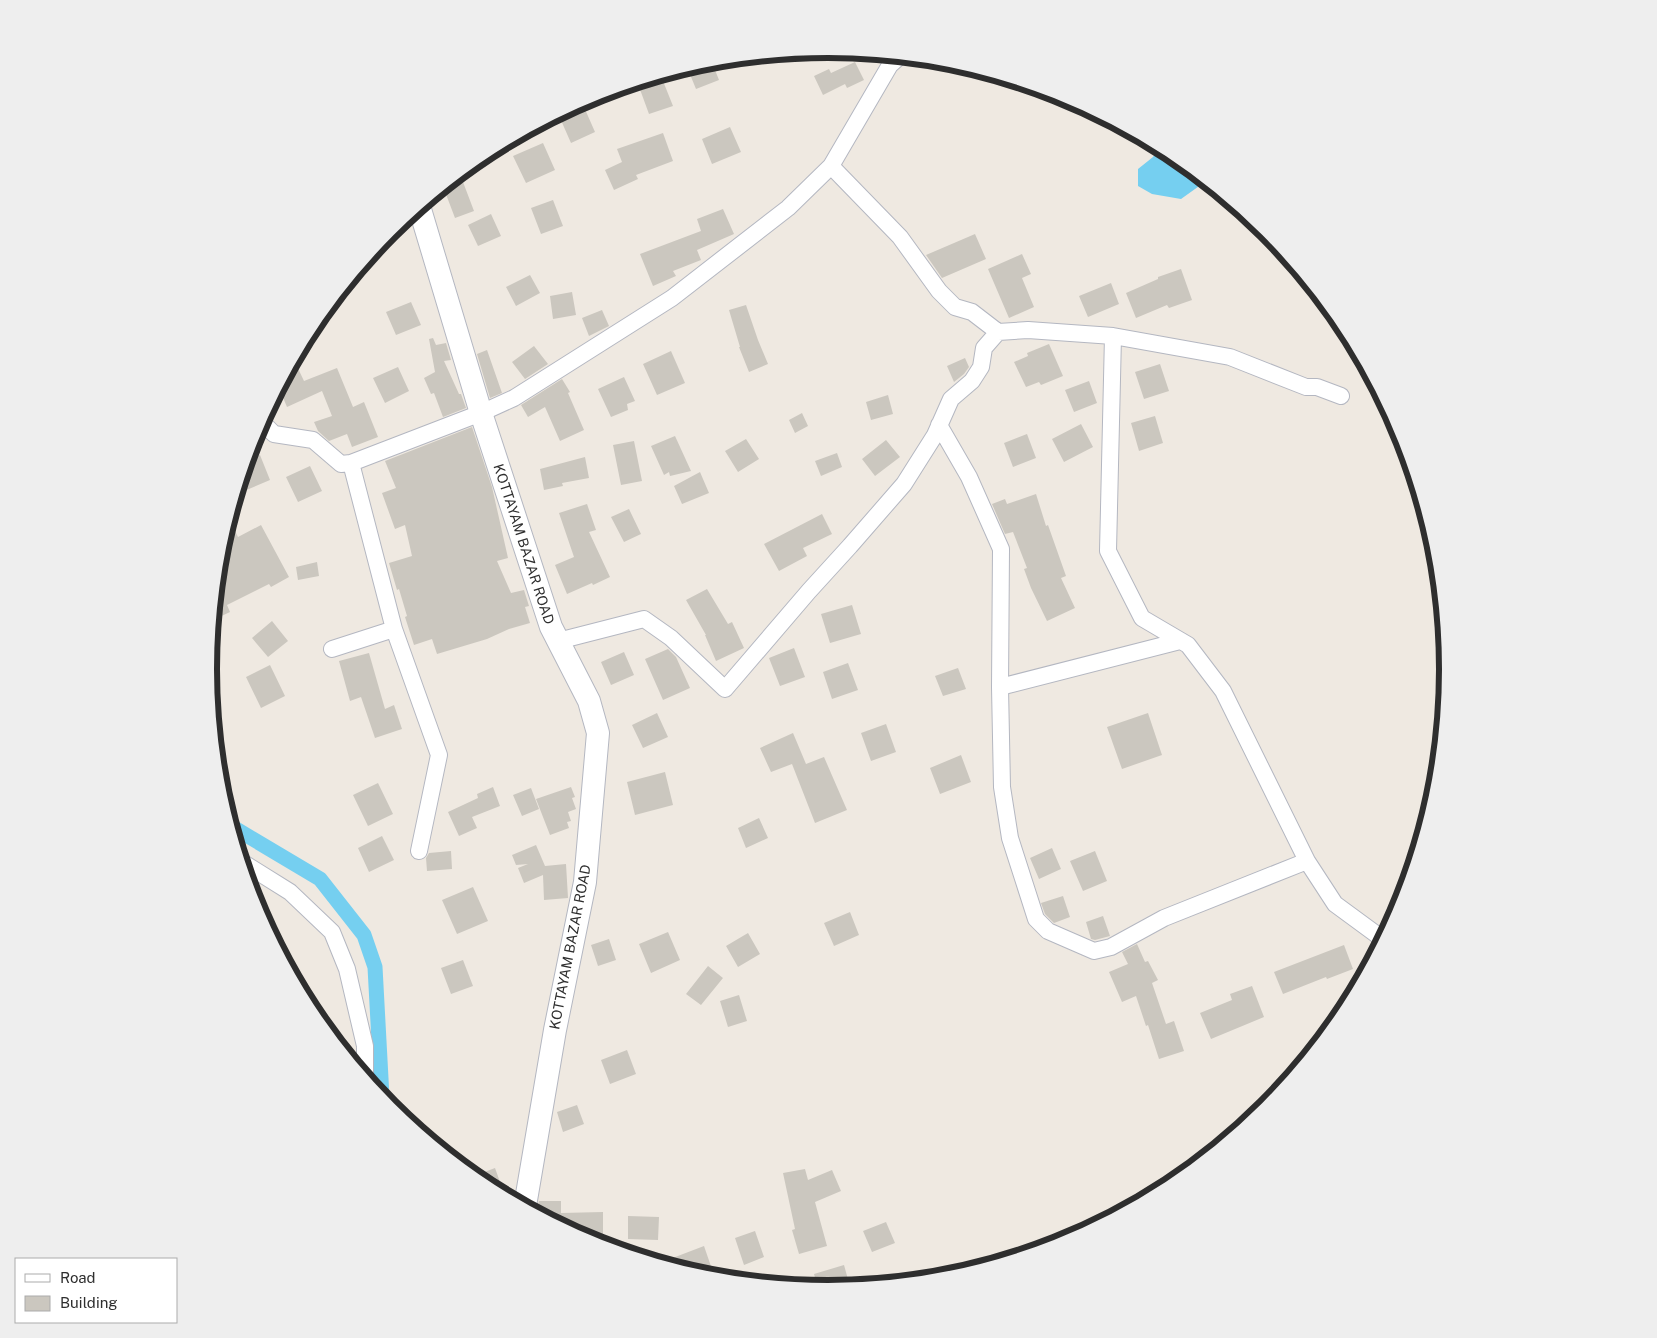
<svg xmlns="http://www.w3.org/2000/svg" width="1657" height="1338" viewBox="0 0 1657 1338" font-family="'Public Sans',sans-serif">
<rect width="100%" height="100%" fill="#efe9e1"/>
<path fill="#75cff0" d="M1161,147L1173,153L1203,178L1202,184L1181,199L1152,194L1138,186V169L1153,157Z"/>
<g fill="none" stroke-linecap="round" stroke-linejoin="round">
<path stroke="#75cff0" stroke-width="15" d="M231,826L320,879L364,935L375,967L382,1097"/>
</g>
<path fill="#cbc7bf" d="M711,60L719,80L696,89L687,67Z
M855,62L864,80L847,88L845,84L823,95L814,76L829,69L831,73Z
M661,76L673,106L649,114L638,84Z
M584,107L595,132L571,143L560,118Z
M730,127L741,152L712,164L702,139Z
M663,133L673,161L636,175L638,179L614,190L605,170L622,162L617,149Z
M543,143L555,170L526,183L513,156Z
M463,182L474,211L455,218L444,189Z
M553,200L563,226L541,234L531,208Z
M723,209L734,234L697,250L701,260L673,271L676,276L653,286L640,254L701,231L697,219Z
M491,214L501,236L478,246L468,225Z
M975,234L986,259L942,278L926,255Z
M1022,254L1031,274L1022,278L1034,307L1009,318L988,269Z
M1181,269L1192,300L1169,308L1167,305L1136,318L1126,293L1158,279V277Z
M530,275L540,293L516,306L506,287Z
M1111,283L1119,304L1088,317L1079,296Z
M572,292L576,315L553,319L550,296Z
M411,302L421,325L396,335L386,312Z
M746,305L758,340L768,364L749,372L739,347H740L729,310Z
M602,310L609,326L589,336L582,318Z
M433,338L436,345L446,343L451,360L444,361L459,394H461L466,408L443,417L434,393L431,394L424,378L435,372L429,339Z
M1049,344L1063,376L1041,385L1039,382L1026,387L1014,362L1028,356L1027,353Z
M534,346L548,364L525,379L512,362Z
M487,350L502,393L490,398L477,354Z
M671,351L685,383L657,395L643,364Z
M965,358L969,367L964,374L954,382L947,366Z
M294,360L304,381L337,368L353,407L364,402L378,437L352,447L347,434L329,441L318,431L314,422L332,416L322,391L287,407L279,388Z
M1160,364L1169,391L1144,399L1135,372Z
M398,367L409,391L385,403L373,378Z
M624,377L635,401L627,404L628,410L611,417L598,389Z
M562,379L570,392L568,393L584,430L560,441L545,407L528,417L521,405Z
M1089,381L1097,403L1074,412L1065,390Z
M888,395L893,414L871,420L866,402Z
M802,413L808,426L795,433L789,420Z
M1155,416L1163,443L1139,451L1131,423Z
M1081,424L1093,447L1064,462L1052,439Z
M472,427L492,487L508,558L497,561L511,593L524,590L529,606L525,607L530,623L509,629L487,639L437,654L432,639L414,645L405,617L407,616L399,589L397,590L389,563L412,556L405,525L395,529L382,493L396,488L385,461Z
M1027,434L1036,458L1013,467L1004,443Z
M675,436L691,471L670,476L669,472L664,475L651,446Z
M746,439L759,459L738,472L725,451Z
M886,440L900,457L875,476L862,459Z
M634,441L642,481L621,485L613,445Z
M837,453L842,467L821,476L815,461Z
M260,455L270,480L237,494L247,461Z
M585,457L589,478L562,483L563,486L544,490L540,469Z
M310,466L322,491L298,502L286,477Z
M700,472L709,493L682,504L674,486Z
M1036,494L1046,526L1048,525L1066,576L1061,578L1075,608L1047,621L1031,588L1024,569L1027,568L1013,532L1005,534L992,504L1005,499L1007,504Z
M587,504L596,530L589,532L610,577L593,585L592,583L567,594L555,565L574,557L559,513Z
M629,509L641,534L624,542L611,517Z
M822,514L832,534L803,548L807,556L779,571L764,544Z
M229,519L238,537L261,525L289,577L271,587L269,584L227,605L230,612L213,620L220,548Z
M317,562L319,576L298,580L296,567Z
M707,589L728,624L732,622L744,648L716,661L705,635H706L686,600Z
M852,605L861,634L830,643L821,614Z
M272,621L288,641L268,657L252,638Z
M794,648L805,677L780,686L769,658Z
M668,649L676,657L690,688L663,700L645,659Z
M624,652L634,675L611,685L601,662Z
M369,653L385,709L394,705L402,729L375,738L361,697L350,701L339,661Z
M848,663L858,690L832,699L823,672Z
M270,665L285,696L261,708L246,677Z
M958,668L966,689L943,696L935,676Z
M657,713L668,737L643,748L632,725Z
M1148,713L1162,755L1122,769L1107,727Z
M886,724L896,752L871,761L861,733Z
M793,733L806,764L824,757L847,810L815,823L792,764L771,772L760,748Z
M961,755L971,782L940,794L930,768Z
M665,772L673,805L635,815L627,782Z
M378,783L393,814L368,826L353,795Z
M493,787L500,806L472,817L477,828L459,836L448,812L478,798L477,794Z
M571,787L575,797L572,798L576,809L568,812L571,821L567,822L569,828L550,835L536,799Z
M531,788L539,809L522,816L513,795Z
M759,818L768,838L746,848L738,828Z
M382,836L394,860L369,872L358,848Z
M536,845L545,866L566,864L568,898L544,900L543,875L524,883L518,868L528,864L516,865L512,855Z
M1052,848L1061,869L1039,879L1030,858Z
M451,851L452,869L427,871L426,858L429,853Z
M1095,851L1107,881L1083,891L1070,861Z
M473,887L488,921L457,934L442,900Z
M1063,896L1070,917L1054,923L1045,914L1041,903Z
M850,912L859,935L834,946L824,923Z
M1103,916L1110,936L1095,940L1091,939L1086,922Z
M668,932L680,960L651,973L639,944Z
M748,933L760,954L738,967L726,946Z
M609,939L616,960L598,966L591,945Z
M1137,944L1145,962L1148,961L1158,980L1152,983L1166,1024L1174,1021L1184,1051L1159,1059L1148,1025L1146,1026L1136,996L1122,1002L1109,972L1128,964L1122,952Z
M1344,945L1353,969L1327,979L1326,977L1283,994L1274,972Z
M463,960L473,986L451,994L441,968Z
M708,966L723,978L701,1005L686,994Z
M1252,986L1264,1017L1211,1039L1200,1013L1232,1000L1230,994Z
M739,995L747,1021L728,1027L720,1001Z
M627,1050L636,1074L610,1084L601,1060Z
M577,1105L584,1124L563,1132L557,1112Z
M495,1168L505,1196L484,1185L474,1176Z
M805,1169L808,1180L832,1170L841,1191L815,1202L827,1246L799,1254L792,1230L795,1229L783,1173Z
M539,1201H561V1213L603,1212V1246L591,1242L536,1213Z
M628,1216L659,1217L658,1240L628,1239Z
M886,1222L895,1243L872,1252L863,1231Z
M755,1231L764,1257L744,1265L735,1238Z
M704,1246L715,1278L707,1277L673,1267L670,1259Z
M844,1265L849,1283L829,1289L818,1288L814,1274Z"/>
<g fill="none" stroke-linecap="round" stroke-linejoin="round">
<g stroke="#b4b7c1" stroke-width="18">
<path id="minor" d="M831,166L900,237L939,291L955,307L972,312L998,332
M1113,336L1108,551L1142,618L1188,645L1223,691L1307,861L1335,904L1384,940
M261,421L274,434L313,440L341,464L351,463L481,413L514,398L672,298L788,208L831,166L890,65L900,56
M939,425L969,477L1001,549L1000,687L1180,641
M351,463L394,629L439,755L419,851
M558,641L644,619L671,638L725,689L809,591L850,546L904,484L935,435L951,399L972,381L981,367L984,348L998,332L1028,330L1113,336L1230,357L1306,387H1317L1341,396
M332,649L394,629
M1000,687L1002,787L1010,838L1036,919L1048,931L1094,951L1111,947L1164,918L1307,861
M242,862L290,892L332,932L347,969L365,1046V1077"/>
</g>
<g stroke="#b4b7c1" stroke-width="24">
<path id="secondary" d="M419,206L481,413L551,627L589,701L598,733L585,882L555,1030L525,1206"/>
</g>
<use href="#minor" stroke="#fff" stroke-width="16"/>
<use href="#secondary" stroke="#fff" stroke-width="22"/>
</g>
<g text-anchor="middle" stroke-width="5" stroke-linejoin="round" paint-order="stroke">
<g font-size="14" fill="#2e2e2e" stroke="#fff">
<text transform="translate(524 544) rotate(72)" y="5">KOTTAYAM BAZAR ROAD</text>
<text transform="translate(570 947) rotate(-79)" y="5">KOTTAYAM BAZAR ROAD</text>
</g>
</g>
<path d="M0 0H1657V1338H0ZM217 669a611 611 0 1 1 1222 0a611 611 0 1 1-1222 0Z" fill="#eee" fill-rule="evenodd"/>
<path fill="none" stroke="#2e2e2e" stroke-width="6" d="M217 669a611 611 0 1 1 1222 0a611 611 0 1 1-1222 0Z"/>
<rect x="15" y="1258" width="162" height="65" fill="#ffffff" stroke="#ababab"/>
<rect x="25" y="1274" width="25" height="8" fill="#ffffff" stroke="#ababab"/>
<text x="60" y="1283" font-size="15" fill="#2e2e2e">Road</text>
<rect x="25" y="1296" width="25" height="15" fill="#cbc7bf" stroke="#ababab"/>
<text x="60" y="1308" font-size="15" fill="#2e2e2e">Building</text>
</svg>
